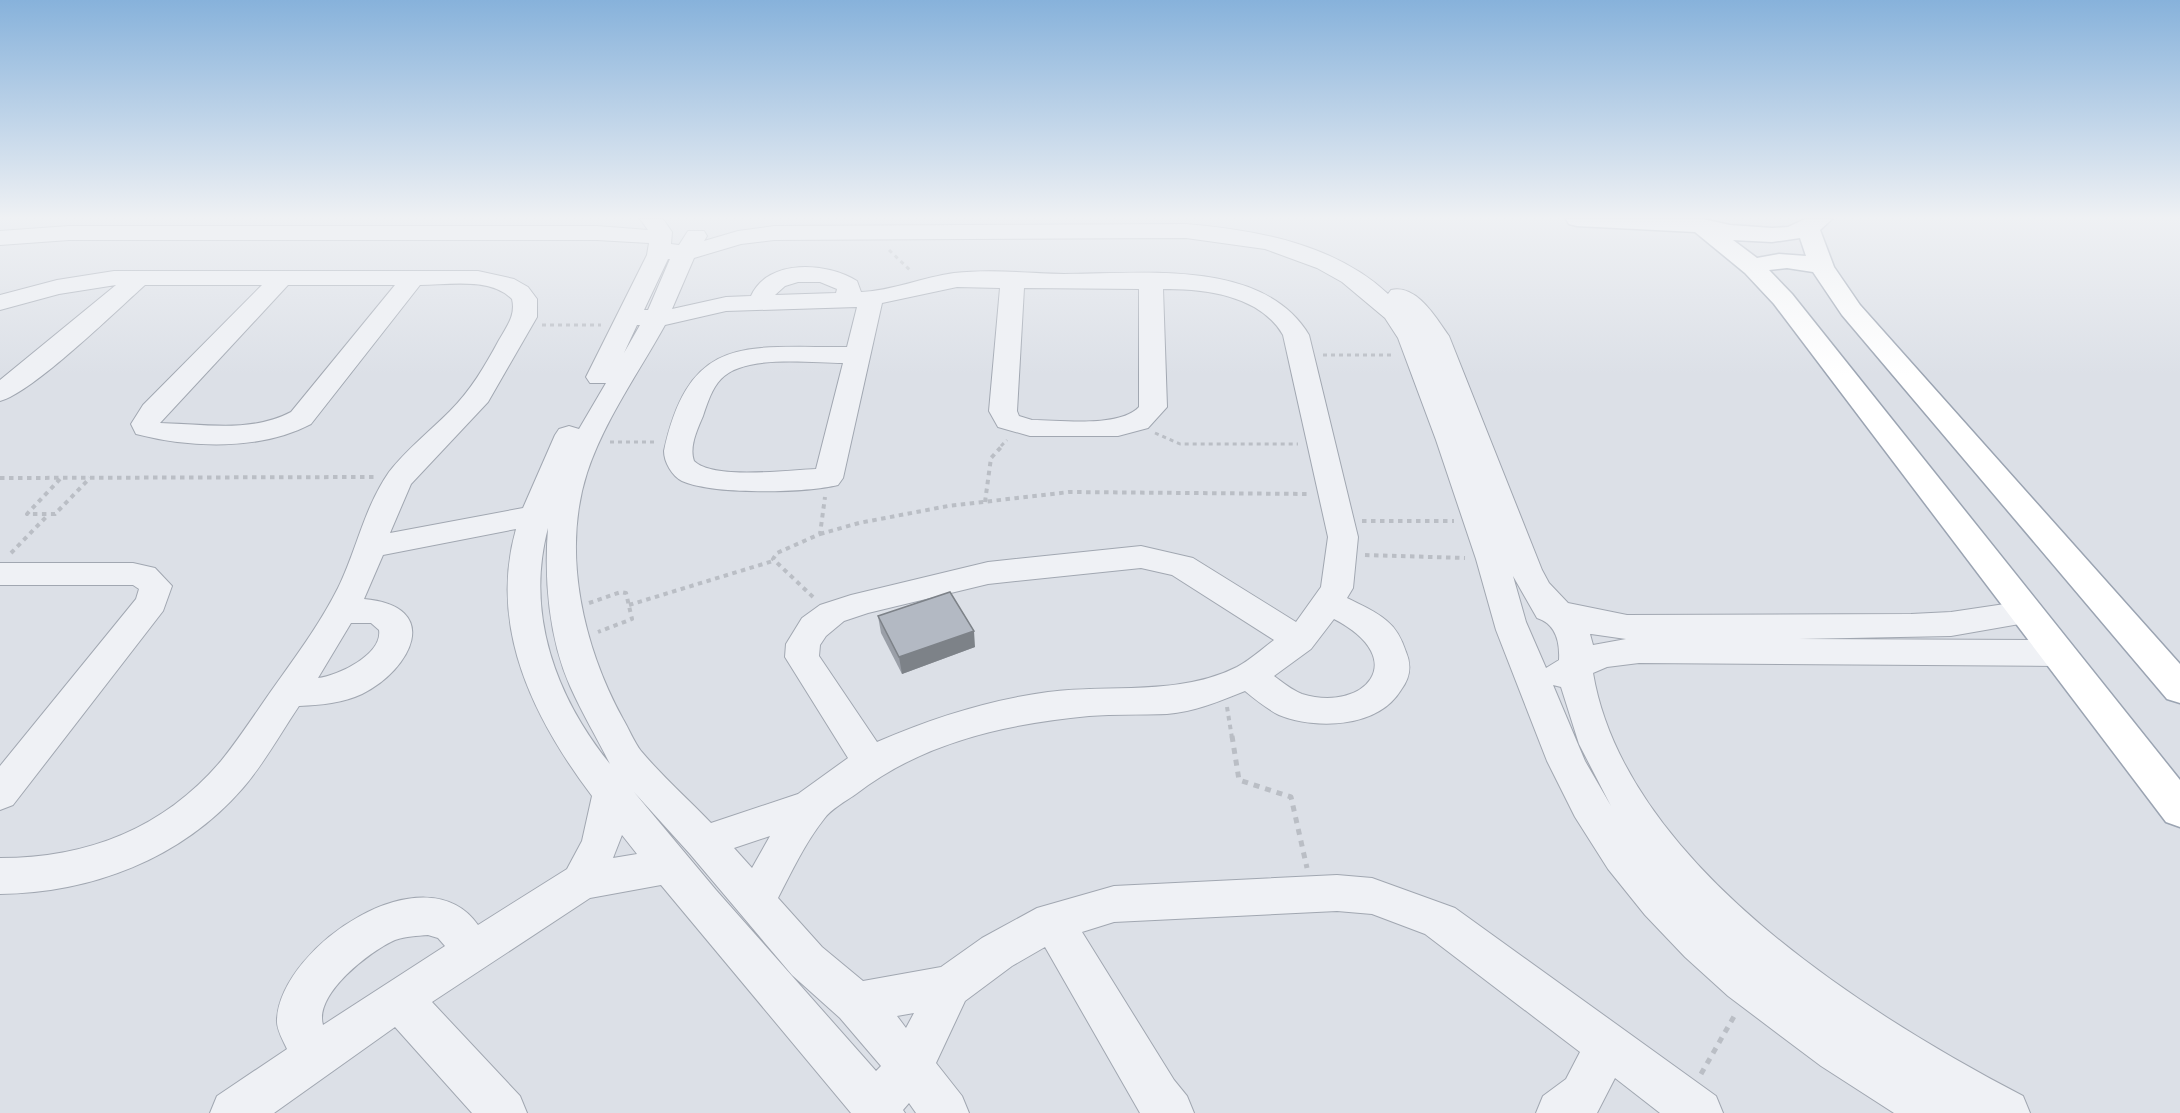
<svg xmlns="http://www.w3.org/2000/svg" width="2180" height="1113" viewBox="0 0 2180 1113" font-family="Jost,sans-serif">
<rect width="100%" height="100%" fill="#dce0e7"/>
<g fill="none" stroke-linecap="round" stroke-linejoin="round">
<g stroke="#a1a7b1" stroke-width="2">
<path id="minor" d="M640,219H663L672,232L671,244L679,245L688,231H704L707,236L704,241L738,231L774,226L1186,224C1256,230 1335,244 1388,294L1391,290C1417,284 1436,318 1449,336L1542,570L1549,583L1568,603L1627,615L1911,614L1951,612L2025,601L2037,605L2042,613L2037,621L1951,636L1799,639L2056,640L2068,644L2073,653L2068,662L2056,666L1639,663L1607,667L1593,673C1625,863 1866,1014 2023,1096L2030,1113H1894L1821,1066L1728,996L1685,957L1645,915L1608,869L1575,817L1547,761L1496,630L1476,559L1436,440L1398,338L1385,318L1342,282L1317,268L1265,249L1186,238L774,240L741,244L694,258L672,309L726,297L751,296C768,258 827,262 857,281L861,292C892,291 923,277 954,273C990,269 1028,273 1064,274C1141,274 1263,258 1309,335L1358,537L1353,588L1347,598C1361,605 1376,611 1387,621C1397,629 1402,640 1406,652C1412,666 1410,678 1401,690C1378,728 1316,730 1279,715C1267,709 1256,700 1245,691C1220,701 1194,712 1167,714C1141,715 1115,714 1089,716C1006,724 923,742 856,794C846,801 831,809 824,819C805,843 792,871 778,898L822,947L863,981L941,967L982,938L1037,908L1114,886L1337,875L1372,878L1455,908L1716,1096L1723,1113H1660L1615,1078L1597,1113H1536L1543,1096L1566,1079L1580,1052L1425,934L1372,914L1337,911L1114,922L1082,932L1174,1080L1187,1096L1194,1113H1140L1045,947L1012,966L965,1001L936,1063L962,1096L969,1113H916L909,1103L903,1110L905,1113H851L661,885L590,898L432,1002L520,1096L527,1113H472L395,1027L274,1113H210L217,1096L287,1049C283,1040 276,1029 277,1019C282,945 426,850 478,925L567,869L582,841L592,796C534,719 488,628 516,529L383,555L364,599C444,606 411,670 362,694C343,703 321,705 299,706C280,734 264,764 242,789C181,859 91,893 0,894V858C87,858 163,829 221,761C238,740 253,717 269,694C293,660 319,626 338,588C357,549 364,508 389,472C407,449 430,431 450,411C471,390 485,366 499,340C507,326 516,315 512,299C490,277 448,285 420,285L311,424C260,451 190,448 136,434L131,424L143,405L262,285H145C116,311 32,393 0,401V380L116,285L59,294L0,310V295L57,280L114,271H478L514,279L528,287L537,299V317L488,402L411,484L390,533L523,508L555,435L559,429L569,426L579,429L606,383H590L586,377L647,255L649,243L597,240H69L0,245V231L69,226H597L648,230ZM668,259H670L648,310H644ZM798,282H820L837,289L836,293L775,295L785,286ZM288,285H395L291,412C251,433 204,424 160,423ZM957,287L1000,288L989,411L998,427L1030,436H1118L1148,428L1167,407L1163,289C1205,289 1260,295 1283,335L1328,537L1321,587L1296,622L1193,558L1141,546L988,562L851,595L820,605L802,618L786,644L785,657L848,758L798,794L711,823C688,799 662,776 641,751C634,742 629,729 623,719C584,648 561,554 587,473C604,421 639,372 665,325L726,311L857,307L847,347C747,348 690,332 664,451C664,462 672,476 682,481C713,495 806,493 838,485L843,478L882,303ZM1024,288L1139,289V407C1119,428 1061,420 1032,420L1019,416L1017,411ZM637,325H640L624,353ZM843,363L816,469C789,470 713,480 694,461C689,447 697,430 703,416C707,404 712,388 721,379C744,354 811,363 843,363ZM548,528C544,580 549,638 570,686C582,713 597,738 610,764C556,697 525,614 548,528ZM1141,568L1172,575L1274,640C1262,649 1250,660 1237,667C1180,696 1109,684 1048,692C988,700 932,718 877,742L819,656L820,645L826,636L844,621L868,613L988,584ZM1513,576L1537,618C1556,624 1560,642 1559,660L1546,668L1526,622ZM1334,619C1413,660 1363,713 1302,694C1292,690 1282,682 1274,676L1311,649ZM351,623H371L379,630C383,654 338,676 318,678ZM1590,634H1591L1626,639L1593,645ZM1553,685L1561,687L1579,744L1611,806L1585,761ZM634,792L690,854L792,975L840,1018L881,1066L876,1071L716,890ZM622,835L637,854L613,858ZM770,836L752,868L734,848ZM428,935L438,938L445,946L323,1025C314,994 370,951 395,940C406,936 417,936 428,935ZM914,1013L906,1028L897,1016Z
M0,563H133L155,568L172,586L163,611L13,805L0,810V766L136,599L139,589L133,585H0Z"/>
</g>
<g stroke="#9ba4b2" stroke-width="3">
<path id="major" d="M1566,219H1703L1730,225L1772,228L1788,227L1805,219H1832L1820,230L1834,267L1860,305L2180,664V703L2167,699L1842,315L1813,272L1787,268L1769,270L1792,294L2180,780V827L2166,822L1774,304L1745,273L1695,232L1577,226L1569,224ZM1800,238L1806,256L1779,254L1757,258L1733,240L1772,242Z"/>
</g>
<path stroke="#babec5" stroke-width="3" stroke-dasharray="4 4" stroke-linecap="butt" d="M889,250L912,272
M542,325H601
M1323,355H1394
M1155,433L1180,444H1298
M610,442H656
M1001,446L1007,440"/>
<path stroke="#babec5" stroke-width="4" stroke-dasharray="4.5 4.5" stroke-linecap="butt" d="M0,478L374,477
M60,479L27,514H55L90,478
M985,502L991,458L1003,445
M1362,521H1454
M820,534L859,523L948,506L1069,492L1310,494
M11,553L48,515
M1365,555L1465,558
M813,597L773,559L777,553L820,534L825,497
M589,603L621,592L626,593L632,619L598,632
M629,605L773,561
M1227,707L1232,738"/>
<path stroke="#babec5" stroke-width="5" stroke-dasharray="6 6" stroke-linecap="butt" d="M1232,736L1239,780L1291,797L1307,868
M1701,1074L1736,1013"/>
<use href="#minor" fill="#eff1f5" fill-rule="evenodd"/>
<use href="#major" fill="#fff" fill-rule="evenodd"/>
</g>
<path fill="#9a9fa8" d="M878,616L975,647L902,674L881,633Z"/>
<path fill="#7d8288" d="M974,631L975,647L902,674L899,657Z"/>
<path fill="#b3b9c3" stroke="#7d8288" stroke-width="1.5" d="M950,592L974,631L899,657L878,616Z"/>
<linearGradient id="sky" x2="0" y2="1"><stop stop-color="#87b2db"/><stop offset="0.58" stop-color="#eff1f4"/><stop offset="1" stop-color="#eff1f4" stop-opacity="0"/></linearGradient>
<rect width="2180" height="375" fill="url(#sky)"/>
</svg>
